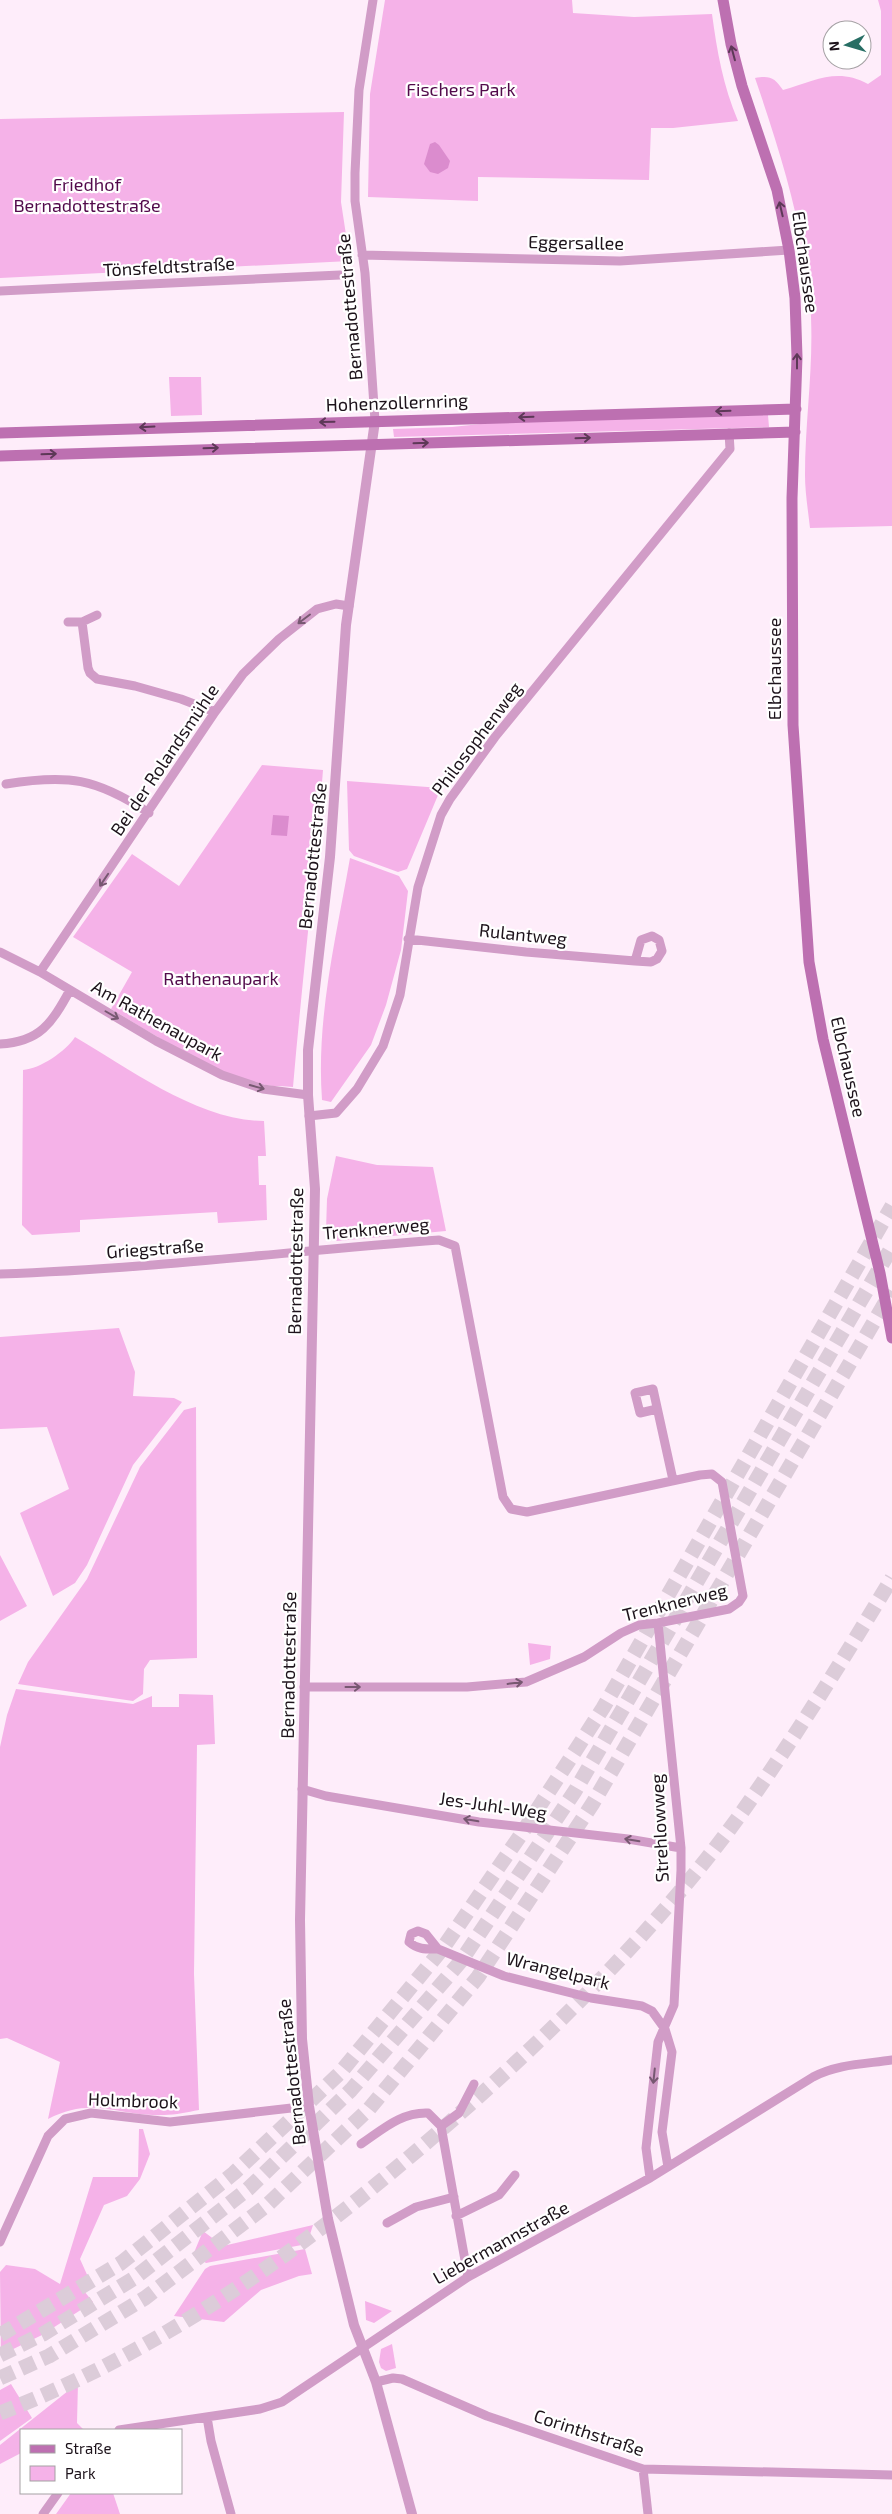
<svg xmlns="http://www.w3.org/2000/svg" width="892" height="2514" viewBox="0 0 892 2514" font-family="'Exo 2',sans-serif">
<rect width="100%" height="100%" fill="#feedfa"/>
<path fill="#f5b2e8" d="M385,0H572L573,13L634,17L712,14C717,51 723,86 738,121L673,128H651L649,180L478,177V201L368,197L370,94Z
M878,0H892V526L810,528C808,510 805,492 805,475C805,417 815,360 810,301C803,224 780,151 755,78C770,75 775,78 783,90C815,81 837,67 868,84L881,75V11Z
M344,112L341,202L350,261L0,278V119Z
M169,377H201L202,415L171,416Z
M768,415L769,427L394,437L393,429L452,427L490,423Z
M262,765L323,770C315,876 302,981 293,1087C284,1086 275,1087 266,1085C222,1079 150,1032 111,1009L132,972L73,937L132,854L179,886Z
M347,781L441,788L407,869L398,872L354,856L349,850Z
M350,858L399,876L408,891L401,950L386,1005L371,1045L331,1102L322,1100C316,1018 336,938 350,858Z
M75,1037C130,1069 199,1121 264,1121L266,1156H258L259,1185H266L267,1220L218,1223L217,1212L80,1220V1232L32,1235L22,1225L23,1070C40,1069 66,1051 75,1037Z
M336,1156L377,1165L433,1167L446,1231L337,1241L326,1231L327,1199Z
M119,1328L135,1372L133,1396L174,1398L182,1402L133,1465L87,1565L75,1583L53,1596L20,1513L69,1489L47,1427L0,1429V1337Z
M196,1407L197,1658L150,1660L144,1669L143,1694L133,1701L18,1684L28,1662L87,1579L140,1467L184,1410Z
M0,1555L27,1606L0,1621Z
M528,1643L551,1646L550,1659L530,1665Z
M16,1689L133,1704L152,1696V1707H179V1694L213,1695L215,1744L197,1745L194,1974L199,2110C187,2112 176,2115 164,2115C118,2117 94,2095 48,2119L60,2062L7,2038L0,2039V1747L7,1715Z
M139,2129H143L150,2154L140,2179L127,2196L104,2205L80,2259L89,2279L84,2291L93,2302L42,2335L1,2355L0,2272L6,2265L35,2269L60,2284L93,2177H138Z
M313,2225L307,2244L206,2263L193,2255L203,2231L223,2246Z
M305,2249L312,2274L299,2276L261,2290L224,2322L174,2316L205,2269L210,2266Z
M365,2301L392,2311L374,2323L366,2320Z
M392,2344L396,2368L386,2371L381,2368L379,2362L381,2349Z
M78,2383L77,2423L84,2430H21V2453L0,2464V2445Z
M11,2384L32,2418L0,2441V2390Z
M71,2493H113L120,2514H56Z"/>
<path fill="#db8cce" d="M435,142L439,145L450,161L448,168L438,174L430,172L424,164L430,144Z
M273,815L289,816L287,836L271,835Z"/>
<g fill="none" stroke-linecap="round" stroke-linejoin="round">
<path stroke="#dcccd9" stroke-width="15" stroke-dasharray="15 8" stroke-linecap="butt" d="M0,2335L121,2263L234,2173L340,2073L443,1948L522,1833L603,1708L892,1206
M0,2355L43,2334L133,2279L248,2189L351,2090L461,1961L575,1791L892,1247
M0,2378L49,2356L145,2298L266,2206L369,2109L478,1977L593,1803L892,1291
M0,2413C172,2347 321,2236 458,2115C561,2024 659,1926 740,1815C794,1739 844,1658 892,1578"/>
<path stroke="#d19cc7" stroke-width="9" d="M373,0L359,90L355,173V201L365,273L375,421
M362,255L620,261L789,250
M0,291L340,275
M68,622H82L97,615
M82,622L88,668L90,673L97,679L135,686L181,699L215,712
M6,784C68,774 96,778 149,813
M408,939L526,952L635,961L651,962L657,959L662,951L659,940L652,936L641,940L635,961
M0,952L40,972L156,1041L222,1075L263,1089L308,1095
M40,972L215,712L243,674L279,639L317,609L336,604L349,606
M0,1044C40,1042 52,1023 70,990
M309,1116L336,1113L357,1089L383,1046L400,995L418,887L441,815L450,799L495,737L730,449L729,433
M0,1274C147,1269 292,1251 439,1240L455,1246L503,1497L511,1509L527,1512L700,1475L712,1474L722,1482L743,1596L739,1602L729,1609L658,1623L639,1625L621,1633L584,1657L526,1682L467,1687H304
M657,1409L640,1413L635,1393L653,1389L673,1480
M302,1789L326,1796L479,1822L628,1839L681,1848
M438,1949C427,1949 418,1950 409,1942L411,1934L418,1931L426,1934L438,1949L504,1976L591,1998L642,2006L652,2011L665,2029L672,2052L662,2132L668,2167
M441,2126L459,2113L474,2084
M361,2144C382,2130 401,2112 428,2113L441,2126L468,2277
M650,2178L646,2148L658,2042L674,2005L681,1870V1848L658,1623
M456,2216L499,2195L515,2175
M387,2223L416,2207L454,2197
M0,2242L48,2136L65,2119L91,2113L170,2122L309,2106
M376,2382L393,2378L402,2379L487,2416L643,2469L892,2475
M207,2417L211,2441L231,2514
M119,2430L260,2409L282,2402L468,2277L650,2178L813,2077C837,2064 865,2064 892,2060
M643,2469L648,2514
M43,2514L58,2493"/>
<path stroke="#d19cc7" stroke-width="10" d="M375,421L346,625L330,857L308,1050V1095L315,1189L300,1920L302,2039L309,2106L328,2219L354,2325L376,2382L412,2514"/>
<path stroke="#bd70b1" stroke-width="11" d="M723,0L731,44L742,86L777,190L789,250L795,298L797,357L792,498L793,725L809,962L823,1039L880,1273L892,1338
M0,433L796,409
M0,456L795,432"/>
</g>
<defs><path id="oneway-shaft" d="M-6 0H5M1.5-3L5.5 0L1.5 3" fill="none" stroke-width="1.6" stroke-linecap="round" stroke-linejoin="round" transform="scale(1.25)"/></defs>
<g stroke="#5d3857">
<use href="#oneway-shaft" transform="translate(733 53) rotate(-105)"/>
<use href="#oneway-shaft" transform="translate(781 209) rotate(-103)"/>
<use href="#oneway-shaft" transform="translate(797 361) rotate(-90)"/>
<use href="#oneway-shaft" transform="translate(723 411) rotate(178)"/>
<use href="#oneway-shaft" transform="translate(526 417) rotate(178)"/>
<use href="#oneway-shaft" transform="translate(327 422) rotate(179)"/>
<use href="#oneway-shaft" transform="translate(147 427) rotate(177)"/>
<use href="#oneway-shaft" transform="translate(583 438) rotate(-2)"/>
<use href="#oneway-shaft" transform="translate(421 443) rotate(-2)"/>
<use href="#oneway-shaft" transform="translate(211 448) rotate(-2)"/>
<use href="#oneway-shaft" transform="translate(49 454) rotate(-2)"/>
</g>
<g stroke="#775871">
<use href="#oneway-shaft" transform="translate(304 619) rotate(143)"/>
<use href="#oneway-shaft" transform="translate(104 880) rotate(124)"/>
<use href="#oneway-shaft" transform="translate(112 1015) rotate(30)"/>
<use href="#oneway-shaft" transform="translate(257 1087) rotate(15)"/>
<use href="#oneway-shaft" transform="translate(515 1683) rotate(-7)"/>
<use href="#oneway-shaft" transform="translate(353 1687)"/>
<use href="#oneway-shaft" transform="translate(471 1820) rotate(-170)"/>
<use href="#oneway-shaft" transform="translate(632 1840) rotate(-171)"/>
<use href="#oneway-shaft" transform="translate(654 2076) rotate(96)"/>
</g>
<g text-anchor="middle" stroke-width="4.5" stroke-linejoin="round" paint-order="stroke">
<g font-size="18" fill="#520a4b" stroke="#fff">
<text x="461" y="96">Fischers Park</text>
<text x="87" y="191">Friedhof<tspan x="87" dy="21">Bernadottestraße</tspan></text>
<text x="221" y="985">Rathenaupark</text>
</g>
<g font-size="18" fill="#1d131b" stroke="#fff">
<text transform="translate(576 243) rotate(1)" y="6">Eggersallee</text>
<text transform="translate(805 262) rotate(82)" y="6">Elbchaussee</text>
<text transform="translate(169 267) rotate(-3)" y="6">Tönsfeldtstraße</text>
<text transform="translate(350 307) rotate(-95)" y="6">Bernadottestraße</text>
<text transform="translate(397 403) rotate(-2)" y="6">Hohenzollernring</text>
<text transform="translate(775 669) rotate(-90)" y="6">Elbchaussee</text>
<text transform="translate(477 739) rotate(-53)" y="6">Philosophenweg</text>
<text transform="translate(165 760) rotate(-56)" y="6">Bei der Rolandsmühle</text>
<text transform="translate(313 856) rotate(-84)" y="6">Bernadottestraße</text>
<text transform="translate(523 935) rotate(6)" y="6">Rulantweg</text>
<text transform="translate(157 1021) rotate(29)" y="6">Am Rathenaupark</text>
<text transform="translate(848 1067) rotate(77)" y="6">Elbchaussee</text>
<text transform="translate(376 1229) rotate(-5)" y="6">Trenknerweg</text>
<text transform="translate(155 1249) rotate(-4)" y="6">Griegstraße</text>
<text transform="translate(296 1261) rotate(-89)" y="6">Bernadottestraße</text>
<text transform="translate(675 1603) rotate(-14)" y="6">Trenknerweg</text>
<text transform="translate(289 1665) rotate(-89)" y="6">Bernadottestraße</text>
<text transform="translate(493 1806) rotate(8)" y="6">Jes-Juhl-Weg</text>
<text transform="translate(660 1828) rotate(-93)" y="6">Strehlowweg</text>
<text transform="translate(558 1971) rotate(14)" y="6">Wrangelpark</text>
<text transform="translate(292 2072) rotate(-96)" y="6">Bernadottestraße</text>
<text transform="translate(133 2101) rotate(2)" y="6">Holmbrook</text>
<text transform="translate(501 2243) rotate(-29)" y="6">Liebermannstraße</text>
<text transform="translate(589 2433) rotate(18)" y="6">Corinthstraße</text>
</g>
</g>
<rect x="20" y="2429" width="162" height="65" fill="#ffffff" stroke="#a5a1a4"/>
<rect x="30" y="2445" width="25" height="8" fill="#bd70b1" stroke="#a5a1a4"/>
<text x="65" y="2454" font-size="15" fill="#1d131b">Straße</text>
<rect x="30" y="2466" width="25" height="15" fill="#f5b2e8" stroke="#a5a1a4"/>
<text x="65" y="2479" font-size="15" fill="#1d131b">Park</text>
<g transform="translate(847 45) rotate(265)"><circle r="24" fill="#ffffff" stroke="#a5a1a4"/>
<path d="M0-4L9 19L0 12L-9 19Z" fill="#276e64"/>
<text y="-8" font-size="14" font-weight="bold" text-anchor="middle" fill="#1d131b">N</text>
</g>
</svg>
